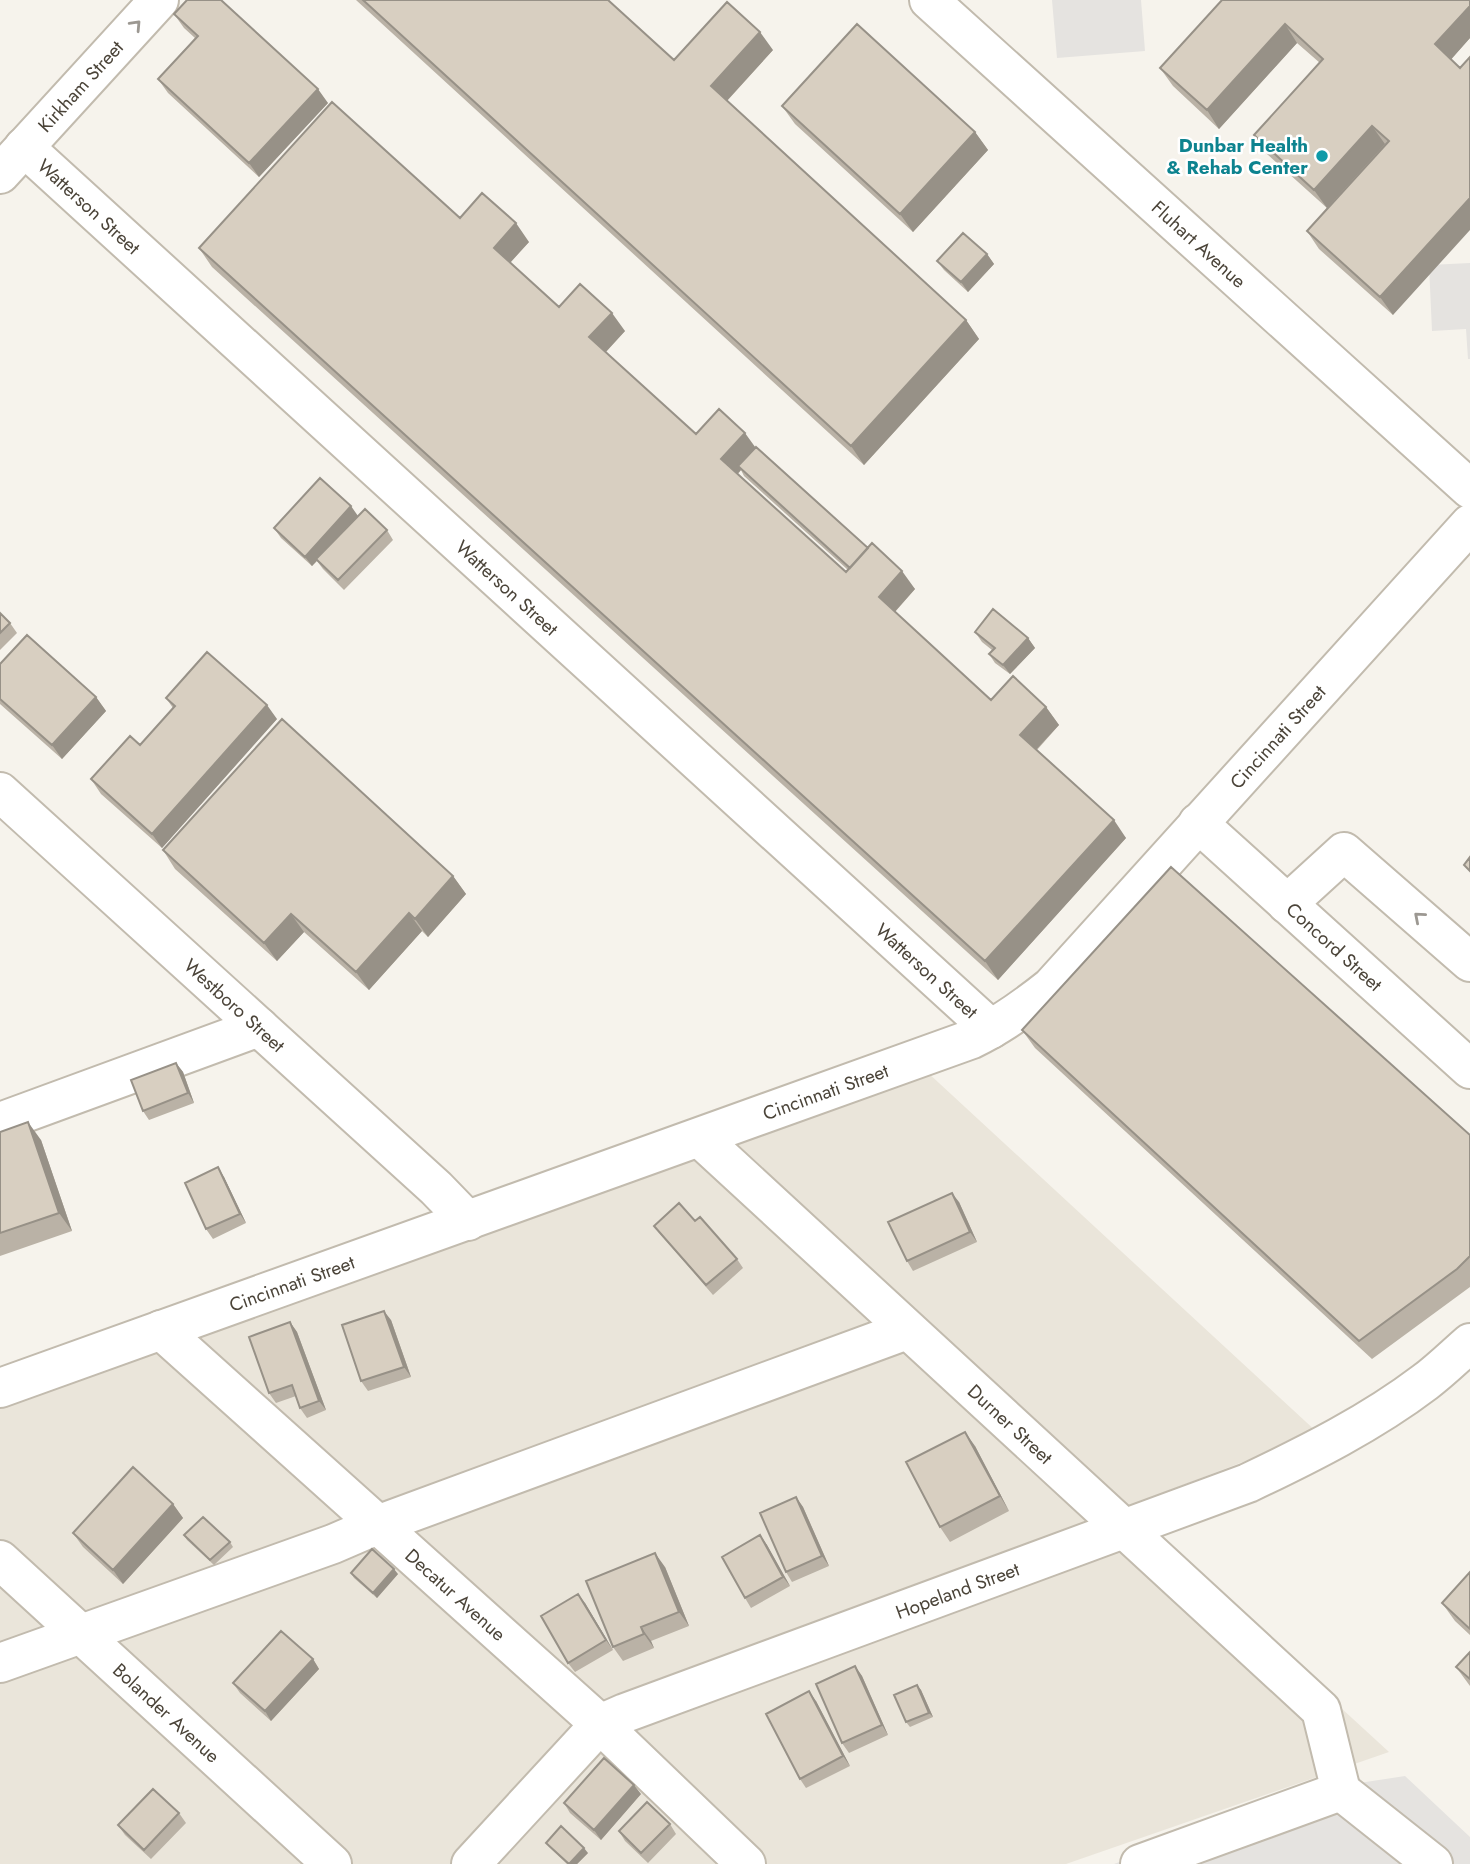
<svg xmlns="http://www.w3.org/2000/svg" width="1470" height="1864" viewBox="0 0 1470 1864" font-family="Jost,sans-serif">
<rect width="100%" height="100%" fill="#f6f3ec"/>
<path fill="#eae5da" d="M926,1071L1318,1433L1123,1508L1389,1752L1066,1864H0V1401Z"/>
<path fill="#e5e3e0" d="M1052,0H1141L1145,51L1057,58Z
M1470,263V359H1468L1466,329L1432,331L1429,265Z
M1405,1776L1470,1837V1864H1114L1307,1791Z"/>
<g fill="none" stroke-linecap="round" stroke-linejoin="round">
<g stroke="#c2bbae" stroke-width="42">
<g id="minor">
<path id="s1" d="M929,0L1470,489"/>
<path id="s2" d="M24,147L991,1029"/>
<path id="s3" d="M0,174L159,0"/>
<path id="s4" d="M0,792L436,1188L468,1221"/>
<path id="s5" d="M1198,823L1470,1069"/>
<path d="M1287,904L1344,852L1470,962"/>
<path d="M0,1122L259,1027"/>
<path id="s6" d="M700,1138L1321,1710L1341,1791L1140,1864"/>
<path id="s7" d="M161,1330L600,1724L746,1864"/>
<path id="s8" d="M0,1388L972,1039C1001,1025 1026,1007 1051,987L1470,524"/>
<path id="s9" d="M0,1560L332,1864"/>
<path d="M0,1663L333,1544L377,1525L907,1330"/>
<path d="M1341,1791L1433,1864"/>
<path id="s10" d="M471,1864L600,1724L625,1713L1248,1483C1309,1454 1371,1423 1425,1382C1441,1370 1455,1356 1470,1343"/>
</g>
</g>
<use href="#minor" stroke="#fff" stroke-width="38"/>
</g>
<path fill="#bab2a6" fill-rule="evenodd" d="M356,0H608L674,60L773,50L727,101L966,320L979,339L864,465Z
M1222,0H1470V38L1451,59L1393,315L1319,249L1307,231L1327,208L1267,154L1254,135L1320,63L1297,43L1219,129L1173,86L1160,68Z
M174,14L328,103L259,177L168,93L158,79L195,38L184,28Z
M782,106L975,132L988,150L913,232L795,124Z
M460,218L529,242L510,263L559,307L625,331L606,352L696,434L755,447L915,589L895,612L991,700L1046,707L1059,725L1037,750L1126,838L998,980L212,267L199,248ZM741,470L744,476L848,570L846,572L738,474Z
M987,254L994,264L968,292L944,270L937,261Z
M358,516L387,530L393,540L344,590L323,569L317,561L312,566L281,538L274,528Z
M0,613L10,623L17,633L0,650Z
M975,632L1028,638L1035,648L1010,674L995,663L989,654L992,650L982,642Z
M0,664L96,697L106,711L62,759L0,704Z
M166,698L277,719L162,848L101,794L91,779L140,745L173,708Z
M163,850L453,876L466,894L428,937L422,931L369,990L304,932L277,961L175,869Z
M1022,1030L1470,1135V1287L1372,1359L1035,1048Z
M176,1063L183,1072L194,1103L149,1120L143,1111Z
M0,1132L41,1140L72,1231L0,1256Z
M224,1177L246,1223L213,1239L206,1229Z
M959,1202L977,1242L913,1271L907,1261Z
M695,1221L737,1259L743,1268L713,1295L661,1235L654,1226Z
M391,1320L411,1377L368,1391L361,1381Z
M290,1322L297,1332L326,1410L307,1418L300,1408L296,1396L276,1403L269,1393Z
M975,1446L1009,1511L950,1542L940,1527Z
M796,1497L803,1507L829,1566L792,1582L786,1572Z
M173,1504L183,1518L123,1584L83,1547L73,1533Z
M184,1535L230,1542L233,1547L214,1565L187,1540Z
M760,1535L767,1545L790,1586L751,1608L745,1598Z
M665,1567L689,1626L651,1641L654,1648L623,1661L613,1647Z
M1470,1572V1635L1455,1621L1442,1603Z
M351,1573L398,1574L377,1598L354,1578Z
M585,1603L613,1650L575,1672L568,1663Z
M1470,1652V1686L1456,1667Z
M313,1659L319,1669L271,1721L240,1693L233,1683Z
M855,1666L862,1676L888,1735L849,1753L842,1743Z
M917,1685L921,1690L933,1717L910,1727L906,1722Z
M816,1701L850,1766L806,1788L800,1779Z
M641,1794L601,1840L570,1813L564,1803Z
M179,1813L186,1823L151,1859L125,1835L118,1825Z
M670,1824L676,1834L648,1863L625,1841L619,1831Z
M546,1843L588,1853L577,1864H567L549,1847Z"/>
<path fill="#979187" d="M1470,6V38L1448,63L1435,44Z
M1285,24L1297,43L1219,129L1207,110Z
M760,32L773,50L723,105L711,86Z
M318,89L328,103L259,177L249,163Z
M1372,126L1385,144L1327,208L1314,190Z
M975,132L988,150L913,232L900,214Z
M1470,198V230L1393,315L1380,297Z
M516,223L529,242L507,266L494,248Z
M987,254L994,264L968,292L961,282Z
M612,313L625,331L602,356L589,337Z
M966,320L979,339L864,465L851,446Z
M745,433L758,451L738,466L741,470L734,477L721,459Z
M351,506L358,516L312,566L305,557Z
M902,571L915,589L891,616L879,597Z
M1028,638L1035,648L1010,674L1003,665Z
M96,697L106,711L62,759L52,745Z
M267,705L277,719L162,848L152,834Z
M1046,707L1059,725L1033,753L1020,735Z
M1114,820L1126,838L998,980L985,961Z
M453,876L466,894L428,937L415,919Z
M409,913L422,931L369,990L356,972Z
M291,914L304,932L277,961L264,943Z
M176,1063L183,1072L194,1103L188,1093Z
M28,1122L41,1140L72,1231L59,1213Z
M218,1167L224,1177L246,1223L240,1214Z
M952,1193L959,1202L977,1242L970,1232Z
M384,1311L391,1320L411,1377L404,1367Z
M290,1322L297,1332L326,1410L319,1401Z
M965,1432L975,1446L1009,1511L1000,1496Z
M796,1497L803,1507L829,1566L822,1556Z
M173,1504L183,1518L123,1584L113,1570Z
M760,1535L767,1545L790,1586L783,1577Z
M655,1553L665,1567L689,1626L679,1612Z
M394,1569L398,1574L377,1598L373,1593Z
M578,1594L585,1603L613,1650L606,1640Z
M641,1627L651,1641L654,1648L644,1634Z
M313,1659L319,1669L271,1721L265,1711Z
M855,1666L862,1676L888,1735L882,1725Z
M917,1685L921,1690L933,1717L929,1713Z
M809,1691L816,1701L850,1766L843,1756Z
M634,1785L641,1794L601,1840L594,1830Z
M584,1848L588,1853L577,1864H569Z"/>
<path fill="#d8cfc1" stroke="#979187" stroke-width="2" d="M187,0H221L318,89L249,163L158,79L198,36L174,14Z
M363,0H608L674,60L727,2L760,32L711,86L966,320L851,446Z
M1222,0H1470V6L1435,44L1460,68L1470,57V198L1380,297L1307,231L1389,141L1372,126L1314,190L1254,135L1323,59L1285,24L1207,110L1160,68Z
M857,24L975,132L900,214L782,106Z
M332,102L460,218L482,193L516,223L494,248L559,307L580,284L612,313L589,337L696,434L719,409L745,433L721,459L846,572L872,543L902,571L879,597L991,700L1013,676L1046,707L1020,735L1114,820L985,961L199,248Z
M963,233L987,254L961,282L937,261Z
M756,447L868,548L850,568L738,466Z
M320,478L351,506L305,557L274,528Z
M365,509L387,530L338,580L316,559Z
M993,609L1028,638L1003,665L989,654L995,648L975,632Z
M0,613L10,623L0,633Z
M27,635L96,697L52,745L0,699V664Z
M207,652L267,705L152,834L91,779L130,736L140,745L175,706L166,698Z
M282,719L453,876L415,919L409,913L356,972L291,914L264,943L163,850Z
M1470,857V871L1464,865Z
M1171,867L1470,1135V1256L1457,1269L1359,1341L1022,1030Z
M176,1063L188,1093L143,1111L131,1080Z
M28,1122L59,1213L0,1233V1132Z
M218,1167L240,1214L206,1229L185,1183Z
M952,1193L970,1232L907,1261L888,1222Z
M679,1203L695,1221L700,1217L737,1259L706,1285L654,1226Z
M384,1311L404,1367L361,1381L342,1325Z
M290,1322L319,1401L300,1408L292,1385L269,1393L249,1337Z
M965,1432L1000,1496L940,1527L906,1462Z
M133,1467L173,1504L113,1570L73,1533Z
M796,1497L822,1556L786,1572L760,1513Z
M203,1517L230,1542L210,1560L184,1535Z
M760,1535L783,1577L745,1598L722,1557Z
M372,1549L394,1569L373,1593L351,1573Z
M655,1553L679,1612L641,1627L644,1634L613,1647L586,1581Z
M1470,1572V1629L1442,1603Z
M578,1594L606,1640L568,1663L541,1616Z
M281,1631L313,1659L265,1711L233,1683Z
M1470,1652V1679L1456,1667Z
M855,1666L882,1725L842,1743L816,1684Z
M917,1685L929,1713L906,1722L894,1695Z
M809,1691L843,1756L800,1779L766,1714Z
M604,1758L634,1785L594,1830L564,1803Z
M153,1789L179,1813L144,1850L118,1825Z
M647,1802L670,1824L641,1853L619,1831Z
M561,1826L584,1848L569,1864L546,1843Z"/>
<defs><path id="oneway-chevron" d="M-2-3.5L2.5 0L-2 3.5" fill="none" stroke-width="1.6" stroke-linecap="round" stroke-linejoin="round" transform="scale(1.75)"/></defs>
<g stroke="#9c9892">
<use href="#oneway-chevron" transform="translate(136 25) rotate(-47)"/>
<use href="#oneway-chevron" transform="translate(1419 917) rotate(-139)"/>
</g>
<circle fill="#0f9aa8" stroke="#fff" stroke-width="2.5" cx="1322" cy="156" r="7"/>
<g text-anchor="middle" stroke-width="5" stroke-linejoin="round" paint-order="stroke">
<g font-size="19" fill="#4b4439" stroke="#fff">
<text dy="7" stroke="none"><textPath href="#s3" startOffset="119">Kirkham Street</textPath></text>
<text dy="7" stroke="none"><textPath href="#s2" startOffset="88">Watterson Street</textPath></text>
<text dy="7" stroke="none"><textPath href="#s1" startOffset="364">Fluhart Avenue</textPath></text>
<text dy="7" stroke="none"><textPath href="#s2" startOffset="654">Watterson Street</textPath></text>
<text dy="7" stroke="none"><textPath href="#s8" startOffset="1465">Cincinnati Street</textPath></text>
<text dy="7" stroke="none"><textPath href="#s5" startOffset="184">Concord Street</textPath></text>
<text dy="7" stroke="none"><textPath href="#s2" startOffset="1222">Watterson Street</textPath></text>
<text dy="7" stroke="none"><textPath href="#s4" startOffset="317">Westboro Street</textPath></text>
<text dy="7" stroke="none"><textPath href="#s8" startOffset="877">Cincinnati Street</textPath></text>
<text dy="7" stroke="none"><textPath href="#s8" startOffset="310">Cincinnati Street</textPath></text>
<text dy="7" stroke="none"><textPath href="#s6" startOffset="422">Durner Street</textPath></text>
<text dy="7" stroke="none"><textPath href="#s10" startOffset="572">Hopeland Street</textPath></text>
<text dy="7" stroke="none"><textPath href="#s7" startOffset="396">Decatur Avenue</textPath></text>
<text dy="7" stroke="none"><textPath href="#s9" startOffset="226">Bolander Avenue</textPath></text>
</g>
<g font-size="19" font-weight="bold" fill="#0d838f" stroke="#fff" text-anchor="end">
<text x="1308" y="152">Dunbar Health<tspan x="1308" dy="22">&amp; Rehab Center</tspan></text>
</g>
</g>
</svg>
